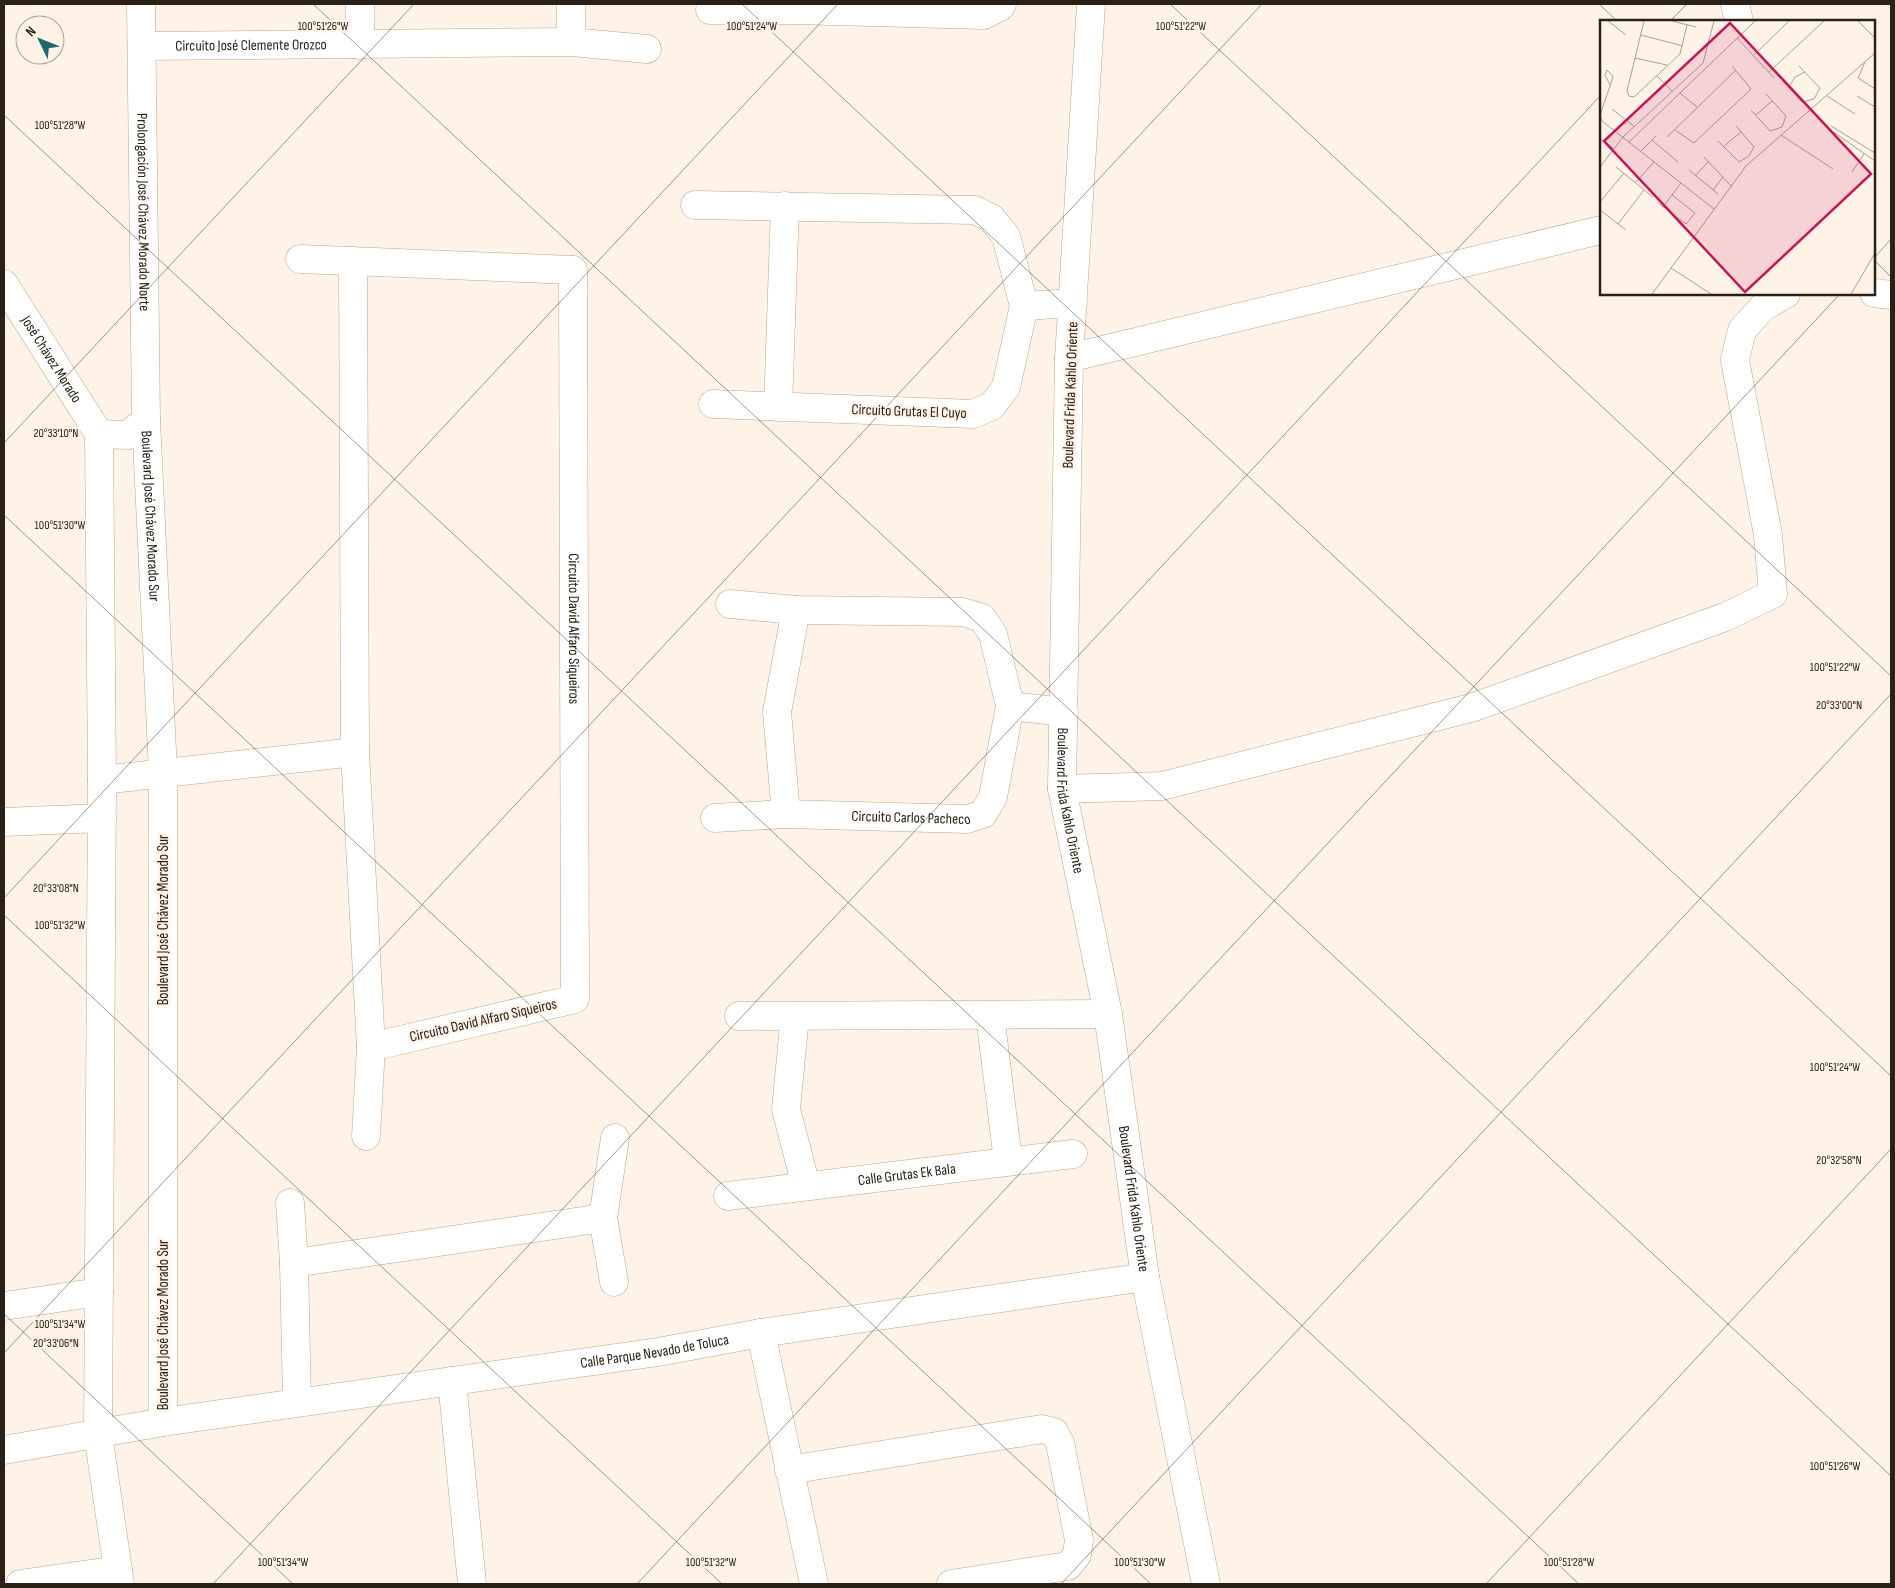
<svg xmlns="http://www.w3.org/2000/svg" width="1895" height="1588" viewBox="0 0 1895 1588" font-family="'Sofia Sans Condensed',sans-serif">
<rect width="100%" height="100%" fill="#fff3e8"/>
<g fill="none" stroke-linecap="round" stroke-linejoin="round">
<g stroke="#bea388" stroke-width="29">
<g id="minor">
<path id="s1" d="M141,4L146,420L163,772V1422"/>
<path d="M360,4V45"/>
<path id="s2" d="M1091,4L1069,358L1062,789L1108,1014L1145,1277L1206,1584"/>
<path d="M1735,4L1739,21"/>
<path d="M710,10H793L984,15L1000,7L1002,4"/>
<path d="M571,42V4"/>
<path id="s3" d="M142,46L571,42L647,49"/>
<path d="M695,205L975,210L991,218L1006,236L1024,306L1006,387L992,406L973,414L713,404"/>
<path id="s4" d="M300,259L573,270L575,999L371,1047"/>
<path d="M353,261L355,752L371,1047L366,1136"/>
<path id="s5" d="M4,284L99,434"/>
<path d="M1874,293L1891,295"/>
<path d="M1024,306L1073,303"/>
<path d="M1069,358L1601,230"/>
<path d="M778,407L785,206"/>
<path d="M99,434L102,780L98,1434L120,1584"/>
<path d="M99,434L128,435L146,420"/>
<path d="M1010,706L1064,712"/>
<path d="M102,780L355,752"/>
<path d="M1062,789L1162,786L1471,708L1725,617L1773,594L1768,535L1735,360L1742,330L1763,307L1786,294"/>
<path d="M786,814L777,712L796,610"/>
<path id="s6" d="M715,818L786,814L967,819L983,814L993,797L1010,706L993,634L982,618L963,612L796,610L730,604"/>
<path d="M4,822L102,818"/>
<path d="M990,1015L1008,1161"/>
<path d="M739,1016L1108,1014"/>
<path d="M795,1016L786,1109L806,1186"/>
<path id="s7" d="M728,1196L1073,1154"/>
<path d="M290,1203L294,1263L297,1402"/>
<path d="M294,1263L603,1218"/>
<path d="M614,1282L603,1218L615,1138"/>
<path d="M4,1306L99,1292"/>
<path d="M761,1333L814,1584"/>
<path d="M452,1381L472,1584"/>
<path id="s8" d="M4,1450L163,1422L658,1352L761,1333L1145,1277"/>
<path d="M789,1470L1042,1429L1054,1432L1060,1443L1079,1540L1077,1555L1068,1566L951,1584"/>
<path d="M20,1584L118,1570"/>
</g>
</g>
<use href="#minor" stroke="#fff" stroke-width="28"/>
</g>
<path fill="none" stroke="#2a2015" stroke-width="1" stroke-opacity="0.45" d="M313,4L1891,1476M742,4L1891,1076M1170,4L1891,676M1599,4L1617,21M1670,21L1687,4M4,115L1579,1584M1874,258L1891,239M1874,260L1891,277M4,443L414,4M4,515L1151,1584M4,898L838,4M4,915L722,1584M4,1314L293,1584M4,1353L1262,4M213,1584L1601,95M637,1584L1840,294M1061,1584L1891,694M1486,1584L1891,1149"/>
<g text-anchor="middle" stroke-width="5" stroke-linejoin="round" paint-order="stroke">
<g font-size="15" fill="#2a2015" stroke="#fff3e8">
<text dy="5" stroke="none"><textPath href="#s3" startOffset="109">Circuito José Clemente Orozco</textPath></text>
<text dy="5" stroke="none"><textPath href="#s1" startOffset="208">Prolongación José Chávez Morado Norte</textPath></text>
<text dy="5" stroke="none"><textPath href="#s5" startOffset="89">José Chávez Morado</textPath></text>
<text transform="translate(1070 395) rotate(-88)" y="5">Boulevard Frida Kahlo Oriente</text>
<text transform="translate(909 411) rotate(2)" y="5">Circuito Grutas El Cuyo</text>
<text dy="5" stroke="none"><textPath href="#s1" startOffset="512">Boulevard José Chávez Morado Sur</textPath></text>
<text dy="5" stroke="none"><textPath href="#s4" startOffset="632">Circuito David Alfaro Siqueiros</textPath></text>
<text dy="5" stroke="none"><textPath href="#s2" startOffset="798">Boulevard Frida Kahlo Oriente</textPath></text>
<text dy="5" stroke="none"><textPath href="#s6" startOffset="196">Circuito Carlos Pacheco</textPath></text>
<text transform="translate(163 920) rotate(-90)" y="5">Boulevard José Chávez Morado Sur</text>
<text transform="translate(483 1020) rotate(-13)" y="5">Circuito David Alfaro Siqueiros</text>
<text dy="5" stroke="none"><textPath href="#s7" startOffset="180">Calle Grutas Ek Bala</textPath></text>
<text dy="5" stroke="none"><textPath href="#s2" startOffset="1202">Boulevard Frida Kahlo Oriente</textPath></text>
<text transform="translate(163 1325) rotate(-90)" y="5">Boulevard José Chávez Morado Sur</text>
<text dy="5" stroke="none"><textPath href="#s8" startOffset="658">Calle Parque Nevado de Toluca</textPath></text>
</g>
</g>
<g transform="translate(1600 20)">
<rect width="275" height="275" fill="#fff3e8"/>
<path fill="none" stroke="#aa9f94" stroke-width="1" d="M8,1L26,15M44,1L27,71L29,76L34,77L80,34L87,5M72,1L96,7M258,1L275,18M41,15L83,26M137,18L174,58M154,35L189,1M35,38L67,45M265,42L258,58L275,69M103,43L114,1M169,52L224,1M57,56L73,72M182,60L202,82L214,79L220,68L199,46M10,65L5,55L7,50L13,56L12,60L0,95L2,101L114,189M189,67L195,57L205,52M80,73L97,87M227,76L255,94M257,76L275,87M12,89L35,107M151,90L170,111L182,107L186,96L166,74M211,90L232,111L275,141M156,95L172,81M231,106L275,133M75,110L94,123L151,69L132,46M181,115L233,149M67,117L136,50M0,118L14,129M52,120L78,142M118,121L139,142L149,136L154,127L136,106M29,122L155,1M124,126L141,112M41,131L56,116M104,137L132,167M0,147L23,117L103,43M16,147L53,177M89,150L118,174M252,152L264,134M96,155L108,142M35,163L54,142M113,170L123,157M0,182L24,153M58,183L86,204L95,193L72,175M63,187L81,163M0,190L26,210M18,204L44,170M71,248L111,274M52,274L146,146L275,33M251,274L275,233"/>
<path fill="#c2185b" fill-opacity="0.15" stroke="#c2185b" stroke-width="2.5" d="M130,3L271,154L145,272L4,121Z"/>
<rect width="275" height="275" fill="none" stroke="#2a2015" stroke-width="2.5"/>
</g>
<g font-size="12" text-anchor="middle" fill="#2a2015" stroke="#fff3e8" stroke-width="5" stroke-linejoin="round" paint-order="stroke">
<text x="323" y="30">100°51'26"W</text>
<text x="752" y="30">100°51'24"W</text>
<text x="1181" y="30">100°51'22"W</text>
<text x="60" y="129">100°51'28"W</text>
<text x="56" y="437">20°33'10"N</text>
<text x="60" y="529">100°51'30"W</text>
<text x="1835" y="671">100°51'22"W</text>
<text x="1839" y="709">20°33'00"N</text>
<text x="56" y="892">20°33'08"N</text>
<text x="60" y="929">100°51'32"W</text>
<text x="1835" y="1071">100°51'24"W</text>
<text x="1839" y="1164">20°32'58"N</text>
<text x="60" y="1328">100°51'34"W</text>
<text x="56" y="1347">20°33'06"N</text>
<text x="1835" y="1470">100°51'26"W</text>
<text x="283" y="1566">100°51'34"W</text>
<text x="711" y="1566">100°51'32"W</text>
<text x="1140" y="1566">100°51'30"W</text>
<text x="1569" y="1566">100°51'28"W</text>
</g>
<rect width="1895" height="1588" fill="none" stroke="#2a2015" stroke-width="10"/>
<g transform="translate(40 40) rotate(313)"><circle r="24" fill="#fff3e8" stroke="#aa9f94"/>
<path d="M0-4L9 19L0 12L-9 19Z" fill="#1c696e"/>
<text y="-8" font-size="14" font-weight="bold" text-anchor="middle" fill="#2a2015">N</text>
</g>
</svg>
